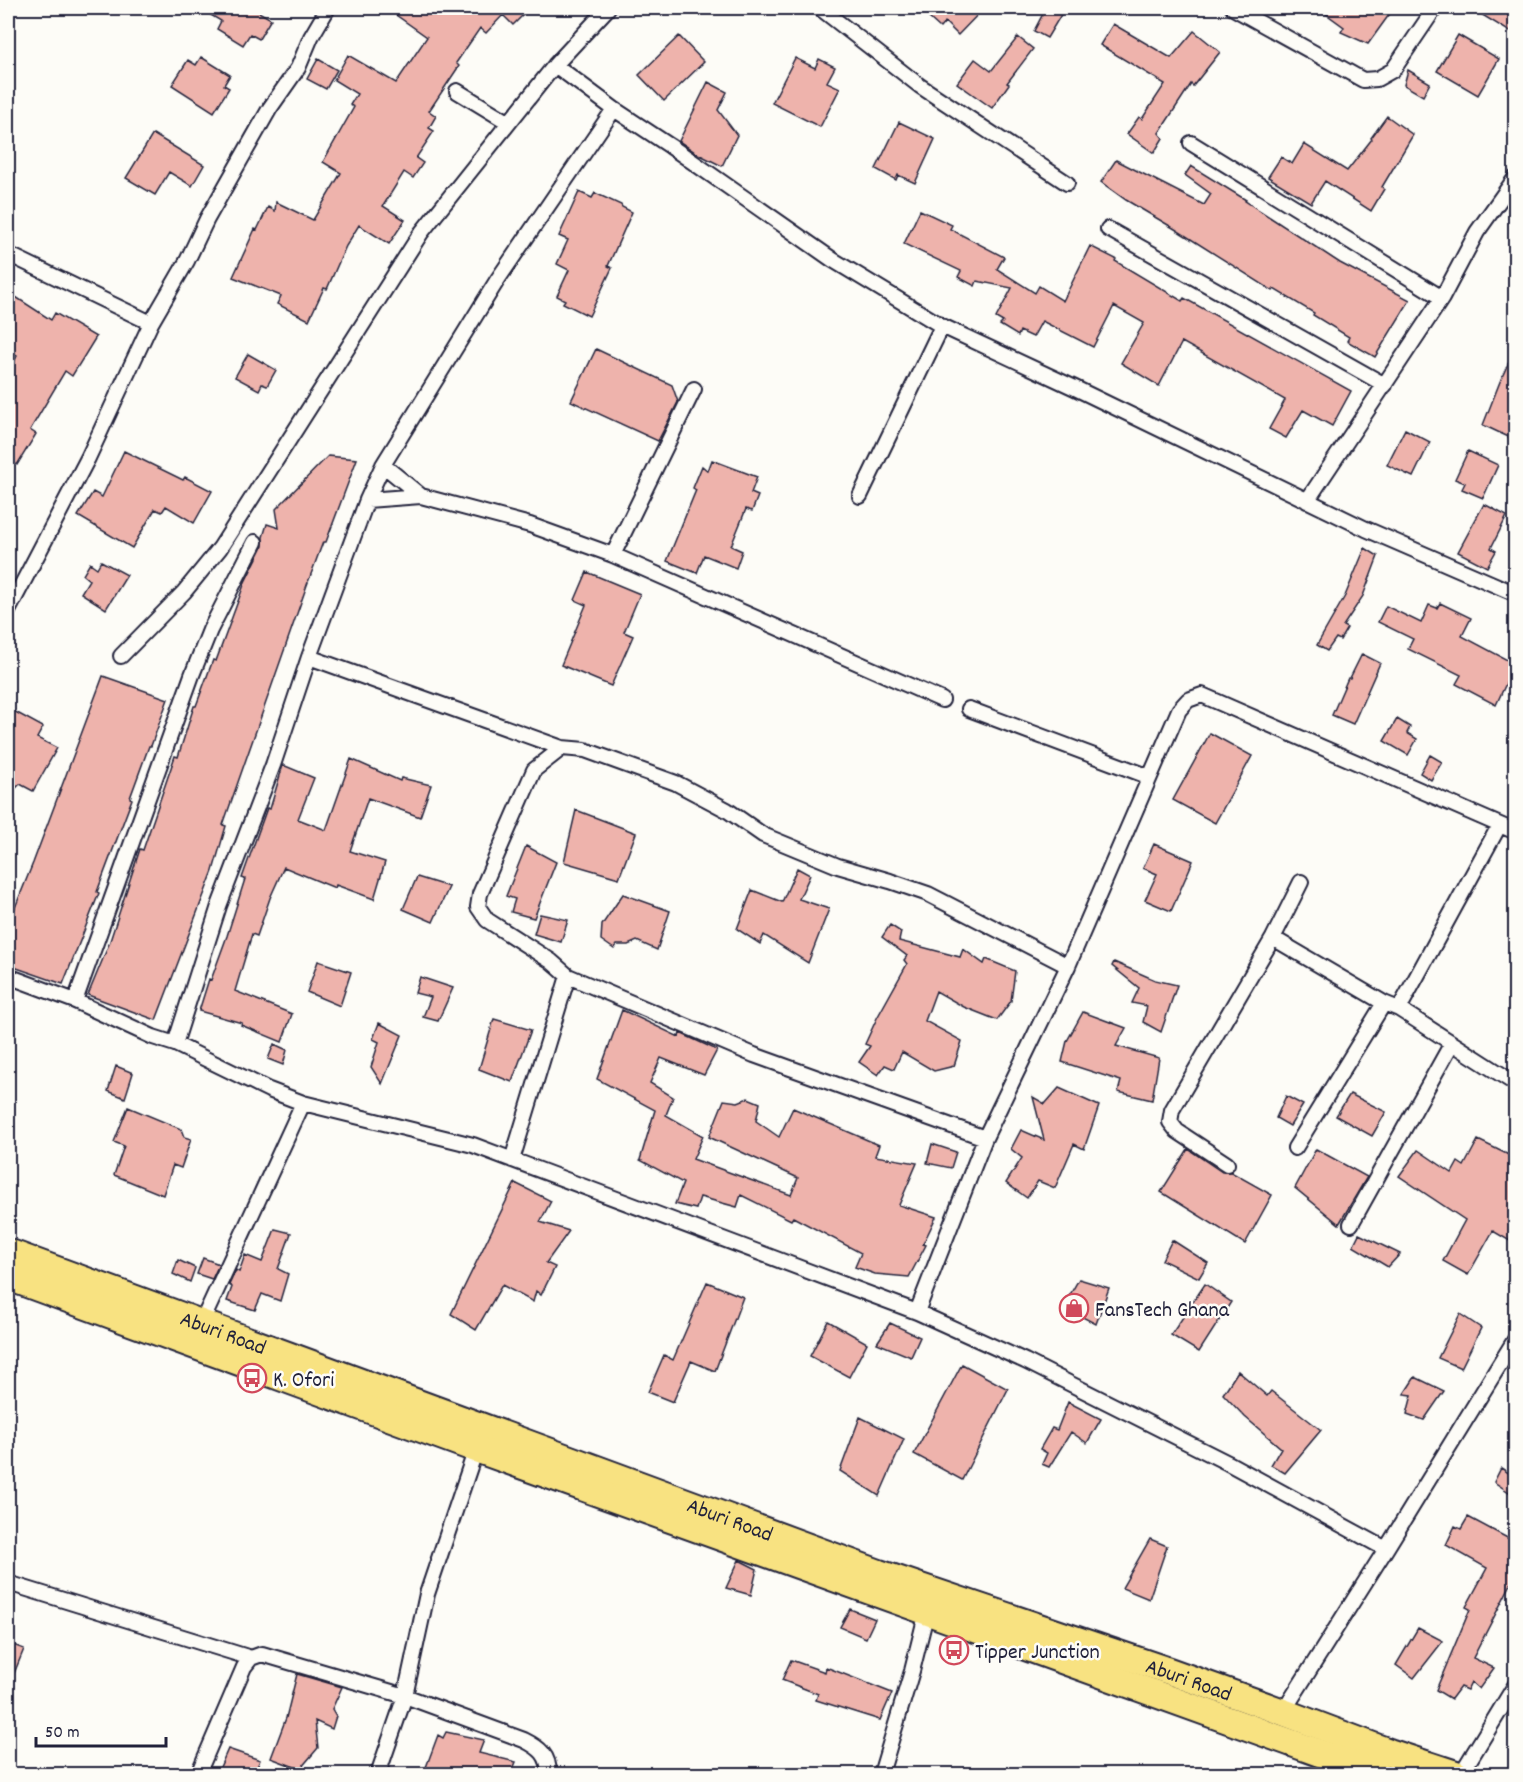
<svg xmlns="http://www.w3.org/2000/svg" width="1523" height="1782" viewBox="0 0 1523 1782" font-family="Dekko,sans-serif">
<rect width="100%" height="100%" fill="#fdfcf7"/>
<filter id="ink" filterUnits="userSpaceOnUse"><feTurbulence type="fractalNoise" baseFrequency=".0167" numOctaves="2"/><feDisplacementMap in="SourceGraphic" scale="12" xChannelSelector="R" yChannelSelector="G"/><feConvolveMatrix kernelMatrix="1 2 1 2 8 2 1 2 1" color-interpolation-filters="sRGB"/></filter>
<g filter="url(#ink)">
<path fill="#eeb3ac" stroke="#22223b" stroke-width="1.5" d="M199,8H252L271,19L259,39L250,34L243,45L217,29L221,21Z
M386,8H530L513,25L503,15L486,33L480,28L456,63L459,66L429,111L436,116L429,128L434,131L416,158L423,163L413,178L404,172L383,206L405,220L389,244L359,225L346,246L327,289L324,288L309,320L277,304L281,296L233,277L255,229L257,230L268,207L275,211L276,202L313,220L341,173L323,162L354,107L350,105L357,94L334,80L348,55L396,83L427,37Z
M918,8H984L958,35L945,22L940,28Z
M1046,8H1065L1047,38L1034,31Z
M1318,8H1394L1368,44L1341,32L1344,27Z
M1471,8H1515V35Z
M1113,24L1171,58L1194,31L1220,52L1193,86L1191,84L1159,133L1163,138L1154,153L1127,134L1139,117L1142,119L1165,84L1100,45Z
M1458,35L1499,59L1478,95L1437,71Z
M679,36L704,62L664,101L639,75Z
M1018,37L1033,49L1007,83L1009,84L992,108L957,83L975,59L991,71Z
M201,57L230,75L224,85L229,88L214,112L172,85L188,60L196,65Z
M795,58L815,68L819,59L835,67L827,82L840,88L820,127L772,103Z
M318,59L337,70L326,89L307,79Z
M1408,70L1430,83L1423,96L1404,85Z
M708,82L727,92L718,110L737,135L722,166L698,154L679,141Z
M1387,116L1413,135L1382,187L1384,189L1371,211L1325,181L1311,203L1268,177L1281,157L1292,164L1304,144L1347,171L1372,139L1371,138Z
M899,122L935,139L915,183L898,175L896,180L876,169Z
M153,134L204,165L192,186L169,172L155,195L126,178Z
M1116,160L1204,205L1211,194L1185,175L1191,166L1246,200L1245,201L1340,263L1410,300L1375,357L1347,341L1349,337L1313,315L1314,313L1274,289L1273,291L1175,229L1126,200L1101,182Z
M579,192L592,198L595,193L621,205L622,207L632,212L608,266L612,268L589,316L563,303L565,300L557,296L569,270L557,264L568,240L559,236Z
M920,210L952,225L950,229L1004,257L997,269L1035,293L1039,286L1063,301L1090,246L1116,259L1115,261L1182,301L1184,298L1351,391L1332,426L1303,410L1286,438L1269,429L1285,400L1182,342L1159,386L1121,363L1144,323L1114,306L1093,347L1042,321L1033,337L1020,331L1018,336L1000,325L1003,322L996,318L1012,288L977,281L975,286L958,277L961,271L904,244Z
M8,292L51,320L55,313L96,337L72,376L65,371L30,430L36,434L17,465L8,459V373L17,356L8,350Z
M596,349L672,385L678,402L658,441L571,401Z
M1515,349V440L1483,425L1501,379Z
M248,354L276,370L267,386L262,384L259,390L235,377Z
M1405,429L1430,442L1413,477L1387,465Z
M124,451L183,480L185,477L212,491L194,523L166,506L162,512L155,509L132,548L78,516L93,492L102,497Z
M1468,451L1498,465L1483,498L1462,489L1465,483L1455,479Z
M328,456L357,459L326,542H323L307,585L223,825L226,826L213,871L156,1020L88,995L109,944L140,849L143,850L175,756L178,757L194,706H196L213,660L216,661L245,582L263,546V537L267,524L279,528L276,509Z
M712,460L757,477L751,493L758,496L752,511L746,509L731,546L742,551L736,568L704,555L697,573L667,561L696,490L693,488L702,466L708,471Z
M1484,504L1507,516L1491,548L1496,551L1487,567L1458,552Z
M1365,548L1378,556L1363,596L1343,626L1347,628L1340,640L1336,638L1327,651L1317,645L1345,596Z
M101,561L127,575L106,609L81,593L89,580L83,575L90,563L97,568Z
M587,572L640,594L624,632L633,636L611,686L561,665L586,605L575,600Z
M1440,603L1471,618L1462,636L1515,664L1496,705L1456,684L1461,675L1408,649L1413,639L1378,622L1386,606L1421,623L1429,605L1437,608Z
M1362,654L1380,663L1353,724L1332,715L1348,678H1350Z
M103,676L168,699L151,746H149L130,798L132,799L97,892L99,893L63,984L8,965V925L33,863Z
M8,708L43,727L37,738L57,748L33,791L20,784L15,789L8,785Z
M1397,719L1410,727L1407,733L1417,739L1408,755L1384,741Z
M1210,733L1252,756L1215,823L1173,800Z
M1430,755L1442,762L1431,780L1420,773Z
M351,759L400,781L401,778L431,785L420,817L368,798L350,851L385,862L374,899L336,885L335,888L284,867L270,898L257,936L252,934L235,991L292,1014L282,1042L241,1025L242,1023L199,1011L209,979L211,980L227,936L245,879L242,878L258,833L267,808L270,809L283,765L314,778L298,819L326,830Z
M576,810L636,833L619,878L564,862Z
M1154,844L1193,861L1171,911L1145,900L1157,874L1143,868Z
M526,846L556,862L534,918L511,912L515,899L506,896Z
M797,868L810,875L799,899L829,909L808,963L764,935L760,944L737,929L752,890L782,902Z
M417,877L449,887L433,922L403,909Z
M623,894L670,911L657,950L637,941L628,945H617L614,949L601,940L602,925Z
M540,914L568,920L561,942L534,934Z
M890,925L901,932L899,941L960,957L963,949L984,964L986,959L1015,971L1011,1001L997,1020L964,1007L936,991L925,1021L962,1041L954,1066L934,1071L902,1052L894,1069L885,1065L878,1075L859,1062L870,1046L865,1044L877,1018L907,964L904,960L907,956L882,937Z
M318,961L351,972L340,1006L307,992Z
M1114,962L1155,980L1177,985L1161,1032L1143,1022L1147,1006L1132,1003L1139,988L1112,966Z
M420,977L453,988L438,1021L423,1017L431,997L415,993Z
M622,1010L679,1037L680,1033L717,1050L704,1075L661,1058L650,1083L673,1097L666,1115L703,1136L693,1159L791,1195L798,1178L709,1137L724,1100L738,1102L748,1098L760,1103L756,1121L779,1137L793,1108L879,1145L875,1156L917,1163L899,1205L936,1217L923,1244L926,1245L909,1277L875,1274L855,1267L861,1253L793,1217L791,1220L741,1195L737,1207L700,1197L696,1209L675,1204L683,1183L640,1160L655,1110L597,1079Z
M1083,1012L1126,1028L1116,1046L1159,1058L1152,1100L1118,1092L1121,1081L1062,1062L1067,1041Z
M494,1019L531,1030L512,1082L479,1069Z
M379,1023L402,1035L382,1084L371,1067L379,1042L373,1039Z
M274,1044L287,1050L283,1065L268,1059Z
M116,1066L133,1073L125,1098L108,1091Z
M1059,1088L1099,1106L1084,1149L1074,1144L1055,1188L1038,1181L1027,1198L1006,1183L1022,1158L1011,1149L1021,1130L1044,1140L1033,1097L1045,1104Z
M1350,1094L1386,1112L1372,1136L1336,1116Z
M1286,1096L1303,1105L1290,1126L1276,1118Z
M128,1107L181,1129L184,1137L191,1139L181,1168L173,1165L163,1195L114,1175L124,1146L114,1142Z
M1478,1140L1515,1158V1244L1493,1231L1468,1275L1443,1261L1465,1220L1399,1176L1418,1150L1452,1173L1458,1162L1464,1166Z
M932,1144L956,1152L951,1168L927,1163Z
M1188,1149L1222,1172H1231L1272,1195L1245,1244L1161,1192Z
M1316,1149L1367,1177L1339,1224L1295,1188Z
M515,1183L551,1201L540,1222L569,1231L546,1263L555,1267L541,1295L536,1291L533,1302L502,1285L476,1330L451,1314Z
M275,1229L291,1233L278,1269L288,1274L280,1301L262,1294L255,1310L227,1301L232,1287L229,1285L236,1270L239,1272L245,1255L262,1262Z
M1359,1234L1400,1254L1388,1267L1353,1246Z
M1172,1240L1208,1263L1199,1278L1162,1260Z
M203,1258L219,1264L212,1279L197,1274Z
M178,1260L195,1268L190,1282L173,1274Z
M1079,1279L1109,1288L1096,1324L1063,1307Z
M707,1282L743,1297L715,1371L691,1361L673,1402L648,1392L664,1355L673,1360Z
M1205,1284L1231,1302L1199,1352L1171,1335Z
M1460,1314L1481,1328L1461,1368L1438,1358Z
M828,1321L867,1343L849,1377L810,1356Z
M890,1323L920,1337L911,1357L877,1343Z
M962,1364L1008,1389L962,1480L914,1454Z
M1238,1371L1267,1396L1271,1391L1321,1430L1285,1473L1271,1465L1281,1448L1245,1417L1223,1394Z
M1415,1377L1444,1391L1424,1420L1407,1414L1412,1395L1404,1394Z
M1068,1402L1101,1419L1087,1443L1071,1432L1049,1467L1042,1464L1047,1453L1040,1449L1052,1428L1057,1430Z
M860,1417L904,1439L879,1496L840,1471Z
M1501,1468L1515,1477V1496L1494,1482Z
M1468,1517L1515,1542V1576L1473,1658L1494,1668L1479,1689L1471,1682L1467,1690L1460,1687L1451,1699L1436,1690L1470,1609L1466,1607L1487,1568L1446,1545L1455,1526L1461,1529Z
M1150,1539L1167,1546L1149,1599L1122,1588Z
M739,1560L757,1569L751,1595L726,1588Z
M850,1609L875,1619L866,1638L840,1627Z
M1418,1628L1443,1641L1414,1678L1396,1665Z
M8,1643L24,1649L8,1688Z
M791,1660L825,1672L826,1667L892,1693L880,1720L816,1700L818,1694L782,1680Z
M297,1674L342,1687L332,1709L336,1716L332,1729L315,1721L318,1748L300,1769L271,1758L286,1718Z
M446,1732L484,1740L479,1753L516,1762L511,1774H439L425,1770L438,1735L443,1738Z
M228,1749L260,1760L254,1774H217Z"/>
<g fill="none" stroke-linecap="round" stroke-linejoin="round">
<g stroke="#22223b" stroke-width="18">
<path id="street" d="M820,8L920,86L1067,183
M1233,8L1363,80L1377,79L1393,70L1435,8
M555,65L614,109L670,146L833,260L942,326L1075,388L1366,529L1516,594
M457,91L508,122
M1191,143L1442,298
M1108,229L1385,385
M8,254L151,323
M383,465L421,496
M860,496L942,326
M367,500L421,496L530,525L613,555L942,700
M1307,501L1442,298L1477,232L1516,177
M613,555L694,389
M8,611L88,458L151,323L187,261L207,219L270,108L298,68L311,37L328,8
M121,656L184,592L220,548L421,233L555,65L608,8
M309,657L562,748
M969,709L1150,777
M1273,938L1384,1003L1399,1009L1516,1084
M8,976L75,1001L153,1037L175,1044L269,1090L303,1103L473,1145L917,1312L1025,1361L1228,1463L1386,1549
M75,1001L192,675L210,630L255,542
M1399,1009L1499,826
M175,1044L219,906L273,765L309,657L367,500L383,465L498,279L614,109
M985,1138L754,1055L568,976L551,961L487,920L478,907L480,894L534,770L562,748L585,750L676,783L727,810L763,835L838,866L890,881L928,894L1068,966
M1295,1148L1384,1003
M512,1160L568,976
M1227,1164L1177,1131L1170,1122L1172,1110L1273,938L1301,882
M1351,1224L1452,1043
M917,1312L985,1138L1068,966L1179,710L1188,700L1202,695L1516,832
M201,1324L303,1103
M8,1583L251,1658
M1283,1712L1386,1549L1516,1338
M198,1774L244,1667L251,1658L262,1654L405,1696L524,1740C540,1748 549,1755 549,1774
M378,1774L405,1696L427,1594L476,1449
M881,1774L912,1671L927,1611
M1461,1774L1516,1684"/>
</g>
<g stroke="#22223b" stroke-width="30">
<g id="highway">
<path id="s1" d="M8,1252L879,1573L1169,1671L1283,1712L1389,1752L1456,1774"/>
<path d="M8,1277L476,1449L1378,1774"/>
</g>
</g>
<use href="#street" stroke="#fdfcf7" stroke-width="14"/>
<use href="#highway" stroke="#f8e281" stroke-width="26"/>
</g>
</g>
<defs>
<g id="shop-ring" transform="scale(1.5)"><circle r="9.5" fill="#fdfcf7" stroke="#d1495b" stroke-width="1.5"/><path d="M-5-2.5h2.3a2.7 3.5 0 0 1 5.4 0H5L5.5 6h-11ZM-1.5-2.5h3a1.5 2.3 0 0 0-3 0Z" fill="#d1495b"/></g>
<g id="bus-ring" transform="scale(1.5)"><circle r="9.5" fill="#fdfcf7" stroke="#d1495b" stroke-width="1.5"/><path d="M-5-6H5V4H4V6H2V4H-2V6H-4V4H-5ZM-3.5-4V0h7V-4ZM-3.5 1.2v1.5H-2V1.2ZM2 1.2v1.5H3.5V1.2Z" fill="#d1495b"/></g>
</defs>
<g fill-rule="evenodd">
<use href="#shop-ring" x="1074" y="1308"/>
<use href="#bus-ring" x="252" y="1378"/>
<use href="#bus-ring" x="954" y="1650"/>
</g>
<g text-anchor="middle" stroke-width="5" stroke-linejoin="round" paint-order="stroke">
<g font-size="22" fill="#22223b" stroke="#fdfcf7" text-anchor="start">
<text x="1095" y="1316">FansTech Ghana</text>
<text x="273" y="1386">K. Ofori</text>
<text x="975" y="1658">Tipper Junction</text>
</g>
<g font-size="22" fill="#22223b" stroke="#fdfcf7">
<text dy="8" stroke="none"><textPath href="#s1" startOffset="230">Aburi Road</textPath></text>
<text dy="8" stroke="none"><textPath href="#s1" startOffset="770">Aburi Road</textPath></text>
<text dy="8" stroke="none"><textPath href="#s1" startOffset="1256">Aburi Road</textPath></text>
</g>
</g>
<rect width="1523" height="1782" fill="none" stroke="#fdfcf7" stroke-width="30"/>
<rect x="15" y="15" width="1493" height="1752" fill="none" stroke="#22223b" stroke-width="2" filter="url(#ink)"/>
<path d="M36 1737v9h130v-9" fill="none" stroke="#22223b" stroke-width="3"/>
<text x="45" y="1737" font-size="18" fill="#22223b" stroke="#fdfcf7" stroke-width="4.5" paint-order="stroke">50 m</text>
</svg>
